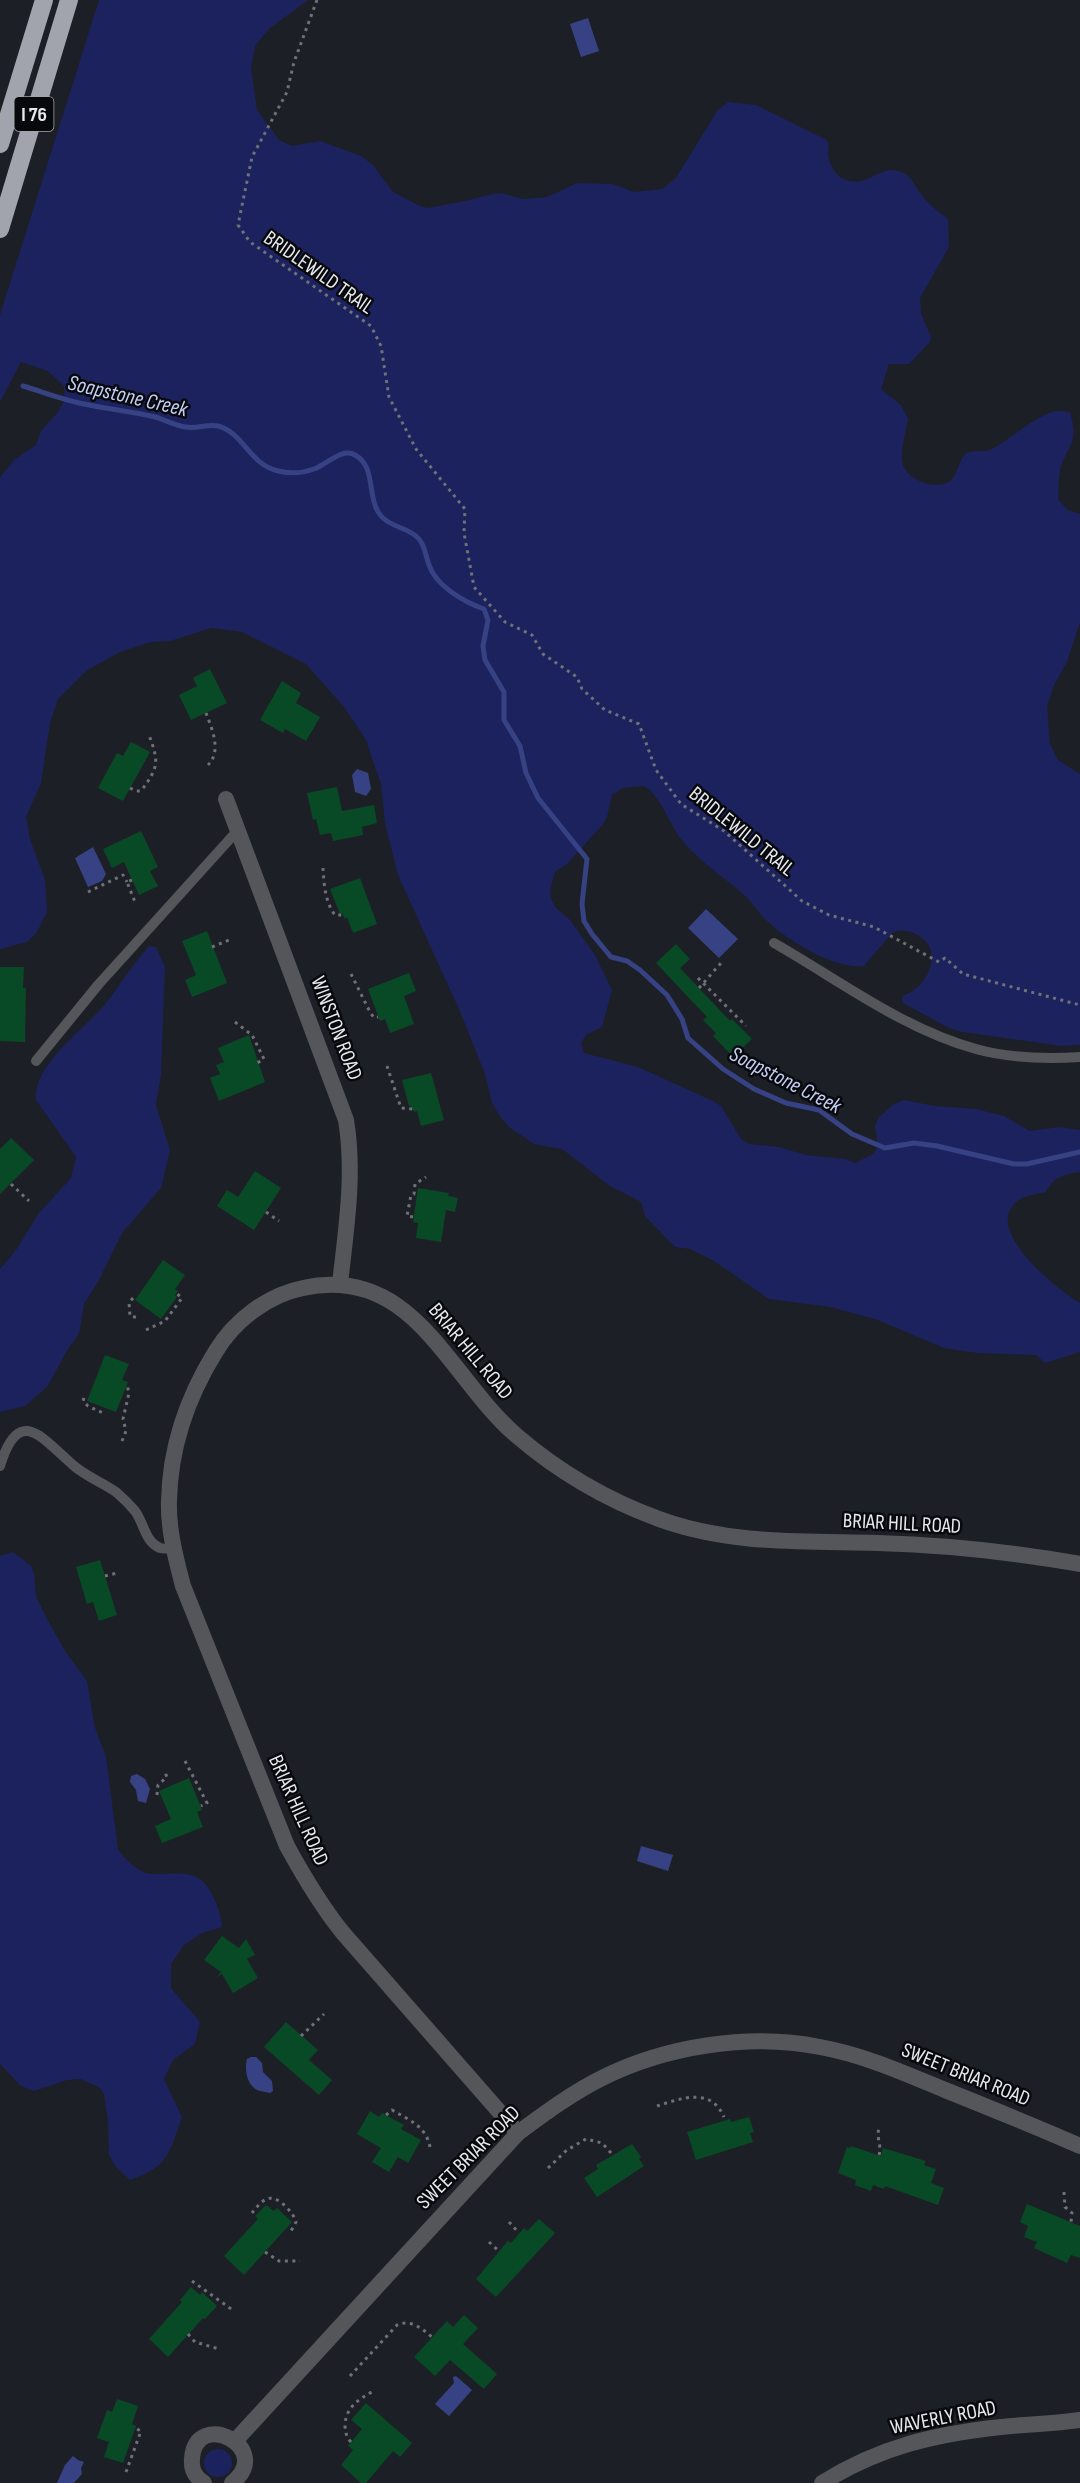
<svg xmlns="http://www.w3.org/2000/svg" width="1080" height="2483" viewBox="0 0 1080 2483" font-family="'Sofia Sans Condensed',sans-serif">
<rect width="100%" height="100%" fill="#1d1f26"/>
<path fill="#1c225d" d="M99,0H308L269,29L255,46L251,68L257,110L279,140L292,146L320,141L361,156L373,165L393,192L420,206L428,208L465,201L493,194L501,193L523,199L547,197L577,183L613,184L634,192L662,189L676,178L717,111L728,102L756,105L825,139L829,143C824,162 838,186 861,181C877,177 886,164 904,173C912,177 916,188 921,194C928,204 939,212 948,219L949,247L920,298L921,313L931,337L930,342L909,364H889L881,389L901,405L908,419C903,448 890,473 928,484C935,485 944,486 950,481C958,474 959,460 966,453C974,450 982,452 990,450C1011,441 1048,401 1070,413C1080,444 1066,446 1060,471C1058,480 1059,490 1058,499L1068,510L1080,514V622L1067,662L1054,685L1047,706L1050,744L1058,760L1080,774V1045L1062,1046L962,1032L949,1028L903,1003L902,996C920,991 935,970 931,951C928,936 905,926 892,933L864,966C834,970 783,938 763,917C756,909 750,900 742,893C721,875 697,860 680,838C668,821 662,798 644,786L623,788L612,795L607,817L603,824L567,864L555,872L550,890L551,899L556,908L570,920L595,955L612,990L602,1027L586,1035L581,1043L584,1053L638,1067L713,1101L721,1106L741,1139L749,1144L779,1147L806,1155L845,1159L855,1163L873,1154L878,1146L875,1126L879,1117L894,1104L904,1100L935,1106L976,1109L1004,1116L1030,1131L1059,1127L1080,1130V1172C1063,1175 1054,1176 1046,1192C1038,1194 1026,1195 1019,1200C979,1227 1057,1290 1080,1303V1352L1045,1363L1036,1355L978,1353L944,1348L875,1319L830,1307L769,1299L714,1261L690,1249L675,1247L645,1216L641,1202L610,1186L562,1149L534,1144L509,1127L499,1115L492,1103L485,1074L462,1016L398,875L385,823L381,784L365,738L344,707L306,664L242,632L211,628L170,641L151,642L120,652L86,671L58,699L50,723L41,783L26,817L30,839L45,880L47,912L37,932L27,942L0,949V477L14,460L36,445L41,431L58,412L65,400L64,386L48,371L21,362L0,402V315Z
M149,946L156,947L165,967L161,1075L156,1105L170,1150L161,1188L122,1233L99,1280L84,1304L79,1334L68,1349L47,1387L25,1406L0,1412V1269L16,1250L39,1213L71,1178L76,1157L36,1100C33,1062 89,1027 110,998C123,980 134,963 149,946Z
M13,1552L31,1566L34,1573L36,1596L46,1617L65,1651L87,1681L95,1728L106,1757L118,1849C123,1858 140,1874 152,1874C178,1875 199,1866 213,1896C218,1907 221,1915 222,1927L202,1933L184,1945L171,1964V1988L200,2022L195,2044L173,2060L164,2079L182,2117C169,2153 169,2167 130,2180L116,2167L109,2155L108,2122L104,2094L100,2088L81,2079L67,2080L34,2091L21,2086L0,2064V1556Z
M204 2463a14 14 0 1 1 28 0a14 14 0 1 1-28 0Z"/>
<path fill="#364283" d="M588,18L599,51L581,57L570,24Z
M357,769L368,773L371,789L366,796L355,792L352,775Z
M93,847L106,874L102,881L88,887L75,858Z
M706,909L738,939L719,958L688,928Z
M137,1774L145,1779L150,1789L146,1803L138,1801L136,1790L130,1782L131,1776Z
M641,1846L673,1855L668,1871L637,1861Z
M251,2057H256L262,2063L263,2072L272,2081L273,2091L270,2093C267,2092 264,2092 260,2091C247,2088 244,2069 247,2059Z
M456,2376L472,2390L449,2416L435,2404L454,2383L453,2377Z
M73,2456L78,2460L84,2462L81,2468L82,2474L74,2483H57L65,2465Z"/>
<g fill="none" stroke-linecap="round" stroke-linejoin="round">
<path stroke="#364283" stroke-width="5" d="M23,386C43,392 64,400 84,404C106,409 129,411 151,416C163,418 174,426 186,427C196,429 207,424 218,426C244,433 249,464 278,471C290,474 303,473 314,469C326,465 342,447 355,455C377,467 366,498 381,516C391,528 409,527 419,539C425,546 426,557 429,565C436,586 464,602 484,609L488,620L483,646L485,660L504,692V720L520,746L526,773L538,798L587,859L582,904L584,921L592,934L611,957L627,961L640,970L667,995L682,1019L688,1038L723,1069L754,1089L786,1103L819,1110L852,1134L885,1148L914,1143L937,1146L1014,1164H1027L1080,1152"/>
</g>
<path fill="#094a26" d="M210,669L227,703L191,720L179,695L197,686L193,678Z
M282,681L301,693L296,703L320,717L306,741L285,729L283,733L260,720Z
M131,742L150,752L123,801L98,788L117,753L123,756Z
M337,787L342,811L374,805L377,823L362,827L363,835L333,841L331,833L320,835L316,819L313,820L307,793Z
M141,831L158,867L150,871L158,886L139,895L124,862L112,868L103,849Z
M360,878L377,924L353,933L347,917L345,919L342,913L340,914L330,889Z
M207,931L227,983L192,997L185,980L196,975L182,941Z
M676,944L690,959L680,968L730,1021L732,1019L752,1039L733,1057L713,1036L716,1033L703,1020L707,1017L656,963Z
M0,967H24L23,988H26L25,1042L0,1041Z
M409,973L416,991L404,996L414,1024L390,1033L385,1019L380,1021L368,989Z
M249,1035L265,1082L219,1101L210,1078L220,1074L216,1065L224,1062L218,1048Z
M431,1073L444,1120L421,1126L417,1111L414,1112L411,1106H409L402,1080Z
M11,1138L34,1160L0,1194V1149Z
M255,1171L281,1188L254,1230L217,1206L227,1190L238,1197Z
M418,1188L449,1193L448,1196L458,1198L455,1212L446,1210L441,1242L416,1238L418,1223L413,1222Z
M163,1260L185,1275L175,1289L178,1291L175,1295L177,1297L161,1319L135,1300Z
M105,1355L129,1364L122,1380L128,1382L116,1412L87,1401Z
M100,1560L117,1615L99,1621L93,1602L87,1604L76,1567Z
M189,1778L202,1810L197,1812L203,1827L162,1843L155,1826L171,1819L159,1791Z
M222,1936L239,1948L246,1939L255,1955L247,1959L258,1978L233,1993L222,1974L217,1977L221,1972L204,1960Z
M286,2022L318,2050L309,2060L332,2080L319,2095L264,2047Z
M370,2111L379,2117L382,2113L404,2125L401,2129L421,2140L408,2163L398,2157L389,2172L372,2162L381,2148L357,2134Z
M749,2117L754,2132L750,2133L753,2142L696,2160L687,2132L730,2119L731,2122Z
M632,2144L641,2157L639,2159L644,2166L597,2197L584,2178L598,2169L596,2165Z
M851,2146L881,2156L883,2148L926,2161L924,2165L936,2169L931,2183L944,2188L938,2205L885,2186L884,2189L873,2185L871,2191L855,2185L856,2180L838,2173L847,2147L850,2148Z
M1027,2204L1080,2226V2258L1071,2255L1067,2263L1034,2248L1037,2242L1024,2237L1028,2226L1020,2222Z
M266,2205L274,2211L277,2208L292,2222L244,2275L224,2256L258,2219L255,2216Z
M539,2219L555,2233L496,2297L476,2279L508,2241L511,2243L524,2228L527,2231Z
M191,2287L200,2295L202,2292L217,2306L205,2319L203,2318L168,2357L149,2339L182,2302L180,2300Z
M464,2315L478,2328L463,2344L497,2374L484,2389L450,2360L435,2376L414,2357L447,2321L453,2327Z
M117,2399L138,2406L132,2424L136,2426L123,2463L104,2457L109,2442L97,2438L107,2410L112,2412Z
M366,2403L412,2443L400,2457L393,2451L366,2483H361L341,2465L353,2450L348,2446L362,2429L351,2420Z"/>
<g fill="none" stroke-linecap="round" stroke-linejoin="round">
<path stroke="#6f7177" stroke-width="3" stroke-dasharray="3 4.5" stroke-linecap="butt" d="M317,0L294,62L287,92L252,157L238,225L250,242L371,326L381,346L389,397L416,449L465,509L464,533L474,587L505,622L532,635L543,654L577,677L582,689L605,710L639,724L656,770L681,804L724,831L802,901L829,915L874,927L939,962L945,958L963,974L1080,1005
M206,713C212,729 222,751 208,765
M130,788L136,791H141C159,767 159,762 149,735
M323,868C324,884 325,902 335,915H343
M132,880L127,882L135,902
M88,892L123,875L127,882
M212,947L229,940
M351,974L371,1014L375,1018L378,1017
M698,978L746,1026
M699,988L721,963
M235,1022L252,1035L264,1059L257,1063
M387,1066L401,1108L413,1109
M11,1184L29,1201
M266,1212L279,1221
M413,1217L407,1216L411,1195L414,1194L415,1184L426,1177
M133,1298L129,1303L130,1316L140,1318
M146,1330L165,1321L182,1298L176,1293
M84,1398L83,1401L88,1406L105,1414
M122,1441L126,1431L123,1419L129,1393L127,1385
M105,1576L117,1573
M185,1761L207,1803L201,1806
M157,1795L158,1785L167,1777L165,1773
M301,2036L324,2014
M657,2106C682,2098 711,2087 724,2117
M386,2115L392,2110C409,2120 426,2126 430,2147
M879,2155C882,2146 876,2138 879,2128
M548,2168L567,2150L586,2139L602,2143L612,2154
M1064,2192L1065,2207L1072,2213L1071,2222
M252,2213C256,2208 261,2201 267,2199C277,2194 294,2213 296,2222L291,2231
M509,2222L519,2233
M489,2242L499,2251
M265,2252L279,2261H300
M192,2281L234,2311
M188,2334L195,2342L219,2349
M350,2376L397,2325C411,2319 421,2328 432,2337
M351,2442C346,2437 345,2431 345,2424C347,2405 360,2399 375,2390
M126,2472L141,2431L135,2428"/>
<path stroke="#55565a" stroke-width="10" d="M774,943C839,980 903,1029 976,1049C1008,1058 1047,1059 1080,1057
M36,1061L98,985L238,830
M0,1466C19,1404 42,1438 73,1465C85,1476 102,1482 116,1492C122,1497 130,1505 135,1511C144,1523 145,1542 160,1548C164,1549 170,1549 174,1549"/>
<path stroke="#55565a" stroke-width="16" d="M226,799L346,1120C355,1174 346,1229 340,1284
M518,2133L343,1933C321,1906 304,1877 287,1846L183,1586C176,1559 168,1530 169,1501C170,1447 188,1396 216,1351C235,1320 268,1295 303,1288C414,1264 448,1377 517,1436C559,1472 607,1500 659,1519C730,1545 804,1541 878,1543C946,1545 1013,1552 1080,1564
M235,2441L518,2133C545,2113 572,2093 602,2078C666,2046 749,2033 820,2047C864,2055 904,2073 945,2090C990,2108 1035,2126 1080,2146
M204,2483C195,2477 191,2470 192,2459C195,2407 276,2448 232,2483"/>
<path stroke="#55565a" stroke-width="16" d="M822,2483C879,2447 935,2434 1001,2427C1028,2424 1054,2424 1080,2420"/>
<path stroke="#a1a4ad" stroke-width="18" d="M0,144L44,0
M0,229L69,0"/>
</g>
<g text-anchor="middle" stroke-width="5" stroke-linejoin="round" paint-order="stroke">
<rect fill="#08090c" stroke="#a5a6aa" stroke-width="1.5" x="14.5" y="97" width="39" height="34" rx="4.5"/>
<g font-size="20" font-weight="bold" fill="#e8e9ee">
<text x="34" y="121">I 76</text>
</g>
<g font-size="21" fill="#e8e9ee" stroke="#08090c">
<text transform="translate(319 272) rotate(35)" y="7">BRIDLEWILD TRAIL</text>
<text transform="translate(742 831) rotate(39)" y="7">BRIDLEWILD TRAIL</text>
<text transform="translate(337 1028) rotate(69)" y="7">WINSTON ROAD</text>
<text transform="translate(471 1351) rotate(50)" y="7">BRIAR HILL ROAD</text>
<text transform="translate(902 1523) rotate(3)" y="7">BRIAR HILL ROAD</text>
<text transform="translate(299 1810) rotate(66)" y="7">BRIAR HILL ROAD</text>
<text transform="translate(966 2074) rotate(22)" y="7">SWEET BRIAR ROAD</text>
<text transform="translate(468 2157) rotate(-45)" y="7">SWEET BRIAR ROAD</text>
<text transform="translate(943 2417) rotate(-11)" y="7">WAVERLY ROAD</text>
</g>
<g font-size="22" font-style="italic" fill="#c2cdf4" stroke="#08090c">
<text transform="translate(128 395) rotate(13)" y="8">Soapstone Creek</text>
<text transform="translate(786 1079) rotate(27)" y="8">Soapstone Creek</text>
</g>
</g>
</svg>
